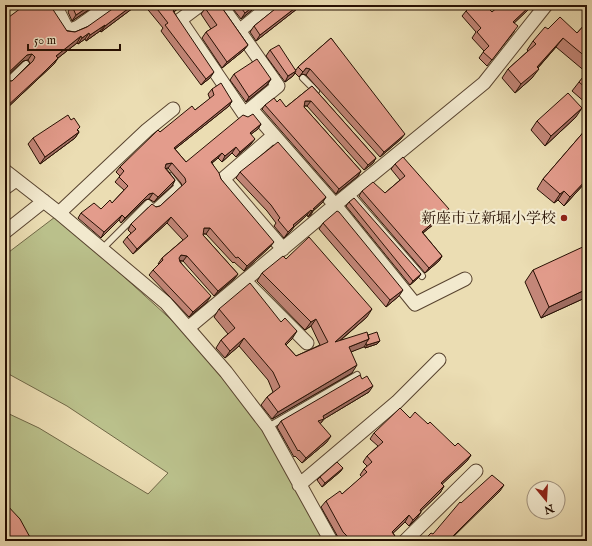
<svg xmlns="http://www.w3.org/2000/svg" width="592" height="546" viewBox="0 0 592 546" font-family="'IM FELL English','Noto Serif JP',serif">
<rect width="100%" height="100%" fill="#ebddb3"/>
<filter id="stains"><feTurbulence type="fractalNoise" baseFrequency=".005" numOctaves="4"/><feColorMatrix values="0 0 0 0 .2 0 0 0 0 .09 0 0 0 0 .02 0 0 0 .5 -.17"/></filter>
<radialGradient id="worn" r=".72"><stop offset=".6" stop-color="#630" stop-opacity="0"/><stop offset="1" stop-color="#630" stop-opacity=".3"/></radialGradient>
<path fill="#bac08b" stroke="#706847" d="M55,217L100,255L188,335L262,428L326,541H34L5,508V412L39,428L148,494L168,473L67,406L5,372V255Z"/>
<g fill="none" stroke-linecap="round" stroke-linejoin="round">
<g stroke="#58432f" stroke-width="8">
<path id="service" d="M303,78L316,91
M5,84L26,64
M350,193L422,276
M102,249L148,203L154,208L178,186L170,176
M268,427L357,375"/>
</g>
<g stroke="#58432f" stroke-width="15">
<path id="minor" d="M55,5L68,31L78,27L109,5
M200,5L180,20L244,114L278,86L221,5
M239,31L271,5
M251,109L335,205L415,304L465,279
M273,136L223,179L283,249
M5,171L59,213L166,303L226,372L268,427L331,541
M5,188L16,180
M59,213L147,130L173,109
M5,232L44,201
M246,282L307,343
M188,328L335,205L484,83L546,5
M299,485L397,402L439,360
M405,541L476,471"/>
</g>
<use href="#service" stroke="#f2e9ce" stroke-width="6"/>
<use href="#minor" stroke="#f2e9ce" stroke-width="13"/>
</g>
<path fill="#c38678" stroke="#271003" d="M65,5H96L72,21L68,12L69,10Z
M137,5L101,32L100,31L86,41L85,39L78,44L77,43L58,58L54,64L39,78L5,110L6,81H12L30,63L28,60L23,61L5,78V20L75,32Z
M144,5H182L174,12L210,78L201,85L161,31L163,28Z
M207,5H220L248,45L243,51L222,68L202,38L206,32L211,29L201,14L207,6Z
M230,5H258L241,19Z
M279,5H302L256,41L250,32L254,26L278,7Z
M587,6V22L585,21L586,18L583,17Z
M529,9L514,23V32L487,66L479,58L484,51L472,38L476,32L462,16L466,11L492,12Z
M587,22V104L572,91L579,82L587,73L556,47L538,68L532,78L515,93L502,78L508,69L528,51L527,50L533,41L548,29L577,33Z
M331,38L401,139L380,157L306,75L302,74L299,77L295,73L293,76L285,82L266,56L270,50L296,70L298,67Z
M234,74L271,79L267,85L246,102L230,80Z
M312,86L376,158L373,163L364,170L307,106H304V107L361,171L358,176L336,194L262,109L265,105L277,102L286,107Z
M212,89L232,101L229,106L175,149L186,162L261,124L258,129L251,134V144L236,157L232,153L222,162L218,158L212,163L221,179L270,247L244,271L234,262L233,263L206,234H203V235L238,274L234,279L214,296L183,261H180L207,302L189,317L149,275L153,270L159,264H158L162,258L183,240L167,223L133,254L123,242L127,237L131,233L128,230L131,224L156,207L160,206L182,186L181,183L168,168H166L175,180L172,186L154,202L149,199L145,200L121,223L119,220L101,238L78,218L81,213L101,209L112,203L124,190L115,182L120,176L116,172L120,167L160,132L195,110L210,99L208,94Z
M576,117L545,146L531,130L537,121Z
M587,128V186L584,184L564,206L558,200L554,203L537,189L543,179Z
M78,130L79,132L75,138L40,164L28,144L33,138Z
M395,164L445,215L423,233L442,256L439,261L425,273L359,196L362,191L385,193L400,180L391,169Z
M240,172L326,197L322,203L313,211L311,215L308,217L307,215L294,227L290,232L284,238L274,226L276,223L267,211L236,178Z
M349,202L421,274L418,278L410,285L346,206Z
M323,223L399,296L386,307L319,229Z
M286,259L367,317L341,340L368,335L380,341L377,344L365,348L364,346L351,352L352,373L272,419L261,405L267,397L273,392L268,380L239,346L225,358L216,348L221,340L228,334L214,317L219,309L292,339L286,345L296,356L320,345L311,326L305,330L257,281L262,273Z
M533,270L587,297L541,318L525,282Z
M369,392L324,419L320,424L327,442L302,463L295,456L294,457L277,427L281,421Z
M410,418L428,424L455,446L471,455L467,461L442,484L444,486L440,493L421,511V512L417,518L409,526L405,522L393,533L397,539L396,541H341L339,539L321,507L326,501L342,494L362,477L360,475L364,469L367,466L363,462L367,456L378,446L370,439L374,433Z
M341,471L322,487L317,480L320,477Z"/>
<path fill="#9f6d62" stroke="#271003" d="M91,5H96L72,21L76,15Z
M133,5H137L101,32L105,26Z
M179,5H182L168,17L173,11Z
M255,5H258L241,19L245,13Z
M299,5H302L256,41L260,35Z
M531,5H532L529,9L509,28L513,22Z
M105,25L100,31L86,41L90,35Z
M89,33L85,39L78,44L82,38Z
M81,36L77,43L58,58L54,64L39,78L5,110V108L56,56Z
M563,38L556,47L535,71L539,69L532,78L515,93L521,84L537,67Z
M248,45L243,51L222,68L227,62Z
M32,54L28,60L23,61L5,78L6,75L27,55Z
M306,68L310,69L306,75L302,74L299,77Z
M296,71L293,76L285,82L288,76Z
M214,72L210,78L201,85L206,79Z
M271,79L267,85L246,102L249,97Z
M232,101L229,106L170,153L174,148Z
M305,101H311L307,106L301,105Z
M582,108L576,117L545,146L551,136Z
M261,124L258,129L246,138L250,133Z
M79,132L75,138L40,164L45,157Z
M405,134L401,139L380,157L384,152Z
M255,139L251,144L236,157L240,152Z
M236,147L232,153L222,162L225,156Z
M222,153L218,158L207,167L211,162Z
M376,158L373,163L364,170L368,165Z
M172,163L168,168L163,169L166,164Z
M361,171L358,176L336,194L339,189Z
M587,179V180L584,184L564,206L570,197Z
M175,180L172,186L154,202L158,197Z
M564,191L558,200L554,203L560,194Z
M153,193L149,199L145,200L121,223L125,218L149,194Z
M326,197L322,203L313,211L308,217L313,209Z
M449,209L445,215L418,237L422,232Z
M311,210L307,215L294,227L290,232L284,238L293,225Z
M122,215L119,220L101,238L104,232Z
M171,217L167,223L133,254L137,249Z
M204,228H210L206,234L200,233Z
M274,242L270,247L244,271L247,266Z
M181,255L187,256L183,261L177,260Z
M442,256L439,261L425,273L429,268Z
M238,274L234,279L214,296L218,291Z
M421,274L418,278L410,285L413,281Z
M587,289V297L541,318L549,307Z
M403,290L399,296L386,307L390,300Z
M211,296L207,302L189,317L193,312Z
M372,309L367,317L330,349L335,342Z
M316,319L311,326L305,330L311,322Z
M297,331L292,339L280,351L285,344Z
M244,338L239,346L225,358L230,351Z
M369,339L364,347L343,355L349,347Z
M380,341L377,344L365,348L367,345Z
M357,365L352,373L272,419L278,412Z
M373,386L369,392L324,419L320,424L318,421L323,416Z
M331,436L327,442L302,463L306,458Z
M471,455L467,461L437,489L441,483Z
M343,468L341,471L322,487L325,483Z
M504,485L500,491L449,541H448Z
M444,486L440,493L415,517L420,510Z
M421,512L417,518L409,526L413,520Z
M409,515L405,522L388,538L392,532Z"/>
<path fill="#e39c8c" stroke="#271003" d="M25,5H50L67,31L75,32L87,27L118,5H133L105,26V25L90,35L89,33L82,38L81,36L56,56L58,58L44,72L5,108V79L6,81H12L33,61L35,57L32,54L27,55L6,75L5,78V20Z
M74,5H91L76,15L72,6Z
M154,5H179L173,11L214,72L206,79L165,25L168,23Z
M209,5H220L248,45L227,62L206,32L217,25L205,8Z
M239,5H255L245,13Z
M280,5H299L260,35L254,26Z
M472,5H485L492,12L500,5H531L513,22L518,26L492,60L483,52L489,46L477,32L481,28L466,11Z
M560,17L577,33L587,22V58L563,38L537,67L539,69L521,84L508,69L536,44L533,41L545,27L548,29Z
M331,38L405,134L384,152L310,69L306,68L303,72L298,67Z
M279,45L296,71L288,76L270,50Z
M257,59L271,79L249,97L234,74Z
M587,72V89L579,82Z
M221,83L232,101L174,148L186,162L243,115L248,117L253,114L261,124L250,133L255,139L240,152L236,147L225,156L222,153L211,162L219,173L221,179L274,242L247,266L238,257L236,258L210,228H204L203,235L238,274L218,291L187,256L181,255L179,258L180,262L211,296L193,312L153,270L163,260L162,258L188,236L171,217L137,249L127,237L136,229L131,224L152,204L156,207L160,206L186,182L185,178L172,163L166,164L165,168L175,180L158,197L153,193L149,194L125,218L122,215L104,232L81,213L94,203L101,209L110,200L112,203L128,186L119,177L124,171L120,167L158,130L160,132L192,106L195,110L214,95L212,89Z
M312,86L376,158L368,165L311,101H305L304,107L361,171L339,189L265,105L274,98L277,102L280,99L286,107Z
M568,93L582,108L551,136L537,121Z
M68,115L71,120L74,118L80,127L77,130L79,132L45,157L33,138Z
M587,128V179L570,197L564,191L560,194L543,179Z
M278,142L326,197L313,209H315L312,211L311,210L293,225L294,226L288,232L278,220L280,218L271,205L240,172Z
M403,157L449,209L422,232L442,256L429,268L362,191L373,182L385,193L405,176L395,164Z
M354,198L421,274L413,281L349,202Z
M337,211L339,212L403,290L390,300L323,223Z
M309,237L372,309L335,342L367,332L369,339L349,347L357,365L278,412L267,397L280,387L273,372L244,338L230,351L221,340L235,328L219,309L250,283L281,322L285,318L297,331L285,344L296,356L328,342L316,319L311,322L262,273L283,256L286,259Z
M587,245V289L549,307L533,270Z
M377,332L380,341L367,345L366,343L369,339L368,335Z
M360,375L362,379L367,376L373,386L323,416L324,419L318,421L331,436L306,458L299,450L298,451L281,421Z
M400,408L410,418L415,412L428,424L430,422L455,446L458,443L471,455L441,483L444,486L420,510L421,512L413,520L409,515L392,532L397,539L395,541H381L376,537L371,541H360L355,536L351,540L343,532L326,501L340,491L342,494L367,472L364,469L372,462L367,456L383,442L374,433Z
M337,462L343,468L325,483L320,477Z
M492,475L504,485L448,541H423L431,533L433,534L460,502L461,503Z
M5,503L20,519L32,541H5Z"/>
<circle fill="#8f2418" stroke="#f2e9ce" stroke-width="1.5" cx="564" cy="218" r="4"/>
<g text-anchor="middle" stroke-width="4" stroke-linejoin="round" paint-order="stroke">
<g font-size="15" fill="#271003" stroke="#f2e9ce" text-anchor="end">
<text x="556" y="223">新座市立新堀小学校</text>
</g>
</g>
<rect width="592" height="546" fill="none" stroke="#ebddb3" stroke-width="20"/>
<rect x="6" y="6" width="580" height="534" fill="none" stroke="#271003" stroke-width="2"/>
<rect x="10" y="10" width="572" height="526" fill="none" stroke="#271003"/>
<g transform="translate(546 500) rotate(162)"><circle r="19" fill="#f2e9ce" stroke="#a1927d"/>
<path d="M0-3L7 15L0 10L-7 15Z" fill="#8f2418"/>
<text y="-6" font-size="11" font-weight="bold" text-anchor="middle" fill="#271003">N</text>
</g>
<path d="M28 44v6h92v-6" fill="none" stroke="#271003" stroke-width="2"/>
<text x="34" y="44" font-size="12" fill="#271003" stroke="#f2e9ce" stroke-width="3" paint-order="stroke">50 m</text>
<rect width="100%" height="100%" filter="url(#stains)"/>
<rect width="100%" height="100%" fill="url(#worn)"/>
</svg>
